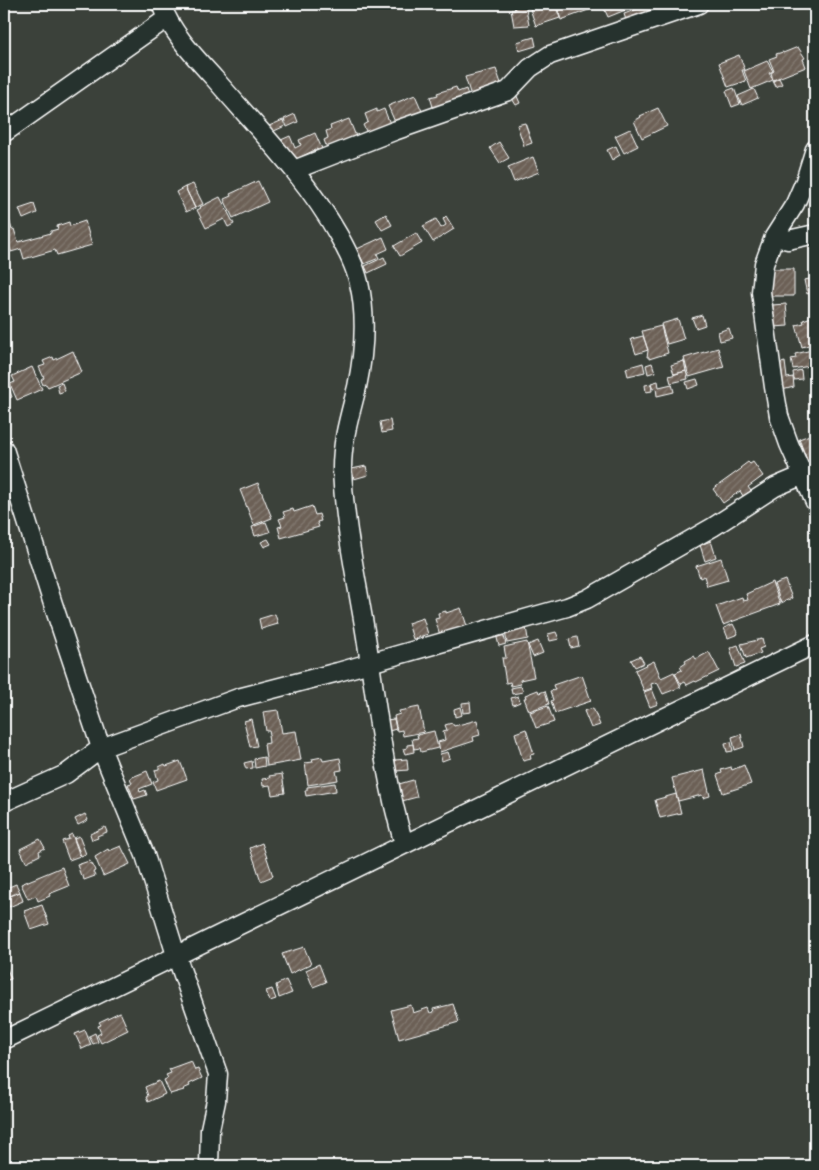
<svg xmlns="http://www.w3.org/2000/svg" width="819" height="1170" viewBox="0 0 819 1170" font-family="Itim,sans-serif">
<defs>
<pattern id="building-hatch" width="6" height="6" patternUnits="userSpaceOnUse" patternTransform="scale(1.25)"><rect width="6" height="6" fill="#6c6157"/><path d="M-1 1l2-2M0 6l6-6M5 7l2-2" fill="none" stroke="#827970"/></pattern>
</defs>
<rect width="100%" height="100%" fill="#3b413a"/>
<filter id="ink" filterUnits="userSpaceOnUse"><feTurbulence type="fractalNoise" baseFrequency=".02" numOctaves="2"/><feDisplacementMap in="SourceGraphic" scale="10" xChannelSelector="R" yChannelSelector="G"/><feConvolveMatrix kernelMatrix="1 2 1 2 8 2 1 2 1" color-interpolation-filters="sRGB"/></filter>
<g filter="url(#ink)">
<path fill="url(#building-hatch)" stroke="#fff" d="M514,4H525L529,25L514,26L511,10H515Z
M544,4H555L560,18L536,26L530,9Z
M562,4H592L594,8L561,20L557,6Z
M602,4H626L628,9L608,17Z
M651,4L654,6L657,5L659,11L627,23L624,14Z
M534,37L536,46L519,51L517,42Z
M798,47L805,58L803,59L806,67L773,80L771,73L774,71L769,59L777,56L776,54L783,52V53Z
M739,55L745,70H742L746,81L728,87L719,63Z
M767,61L773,71L769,73L773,80L751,89L744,71Z
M496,69L502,86L471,96L465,77Z
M779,78L782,84L776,87L773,81Z
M456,87L458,92L466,89L469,99L434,110L430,97L438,95L437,93Z
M734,88L740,104L732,107L726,91Z
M754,89L758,98L742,105L738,96Z
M516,94L520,103L516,105L511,97Z
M415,95L422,111L409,116L410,119L395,122L388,106Z
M658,108L667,126L642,138L634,121L641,117L640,116Z
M377,109V112L384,109L391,126L368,135L363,125L368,122L365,114Z
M295,114L298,122L287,127L284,119Z
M349,119L357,139L328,151L324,140L328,138L326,131L331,129L330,126Z
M283,120L285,126L272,132L269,126Z
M525,123L532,143L524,146L517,125Z
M630,129L638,146L624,153L615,136Z
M315,133L323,151L319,153L317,149L294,160L289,149L287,150L284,148L281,140L290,136L295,148L301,145L299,140Z
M499,142L509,158L500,163L490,148Z
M616,146L620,155L612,160L607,150Z
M533,157L539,172L514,182L508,167Z
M258,181L268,202L233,218L224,199L231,196L230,194Z
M193,184L203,204L195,208L185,187Z
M185,187L195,208L186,212L176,192Z
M220,197L234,224L228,227L224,219L206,228L197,210L201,208L200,207Z
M34,204L37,213L23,219L19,209Z
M4,212L5,216L8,215L12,230L14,229L18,242L51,233V231L58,229L57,226L69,222L70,226L85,221L92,245L57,255L55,250L24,259L21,249L11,252L4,226Z
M386,214L392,225L382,230L376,220Z
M446,216L454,229L433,242L423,226L436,219L441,228L446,225L443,219Z
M416,233L422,243L400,256L394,246Z
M383,237L388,249L377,254L379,258L364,264L357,249Z
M384,257L387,264L368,273L365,266Z
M771,269H794V296H770Z
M815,278V295L810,296L809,293L807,294L804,280Z
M786,304L788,326L774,327L772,305Z
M702,315L705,325L696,328L692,318Z
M814,316L815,343L802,347L796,325L804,323L803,320Z
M678,319L684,339L667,344L661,324Z
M661,326L668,353L649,359V357H647L648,351L642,331Z
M729,328L732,338L720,341L718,332Z
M643,336L648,350L636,354L631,339Z
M718,348L724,367L689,377L684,358Z
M812,350L815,365L793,369L791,359L796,358L795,354Z
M73,351L82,372L48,387L46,384L43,385L41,380L44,378L39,367L45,365L43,361L53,357L54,360Z
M684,361L686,371L674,374L671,365Z
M785,362L787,378L793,377L794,387L782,390L777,364Z
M643,363L645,372L628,376L626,368Z
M652,363L655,372L648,374L646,365Z
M32,367L42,389L17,400L10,384L15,382L12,376Z
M6,369L10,380L4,382V370Z
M801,370L802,379L794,380L793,372Z
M686,371L688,379L671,383L669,376Z
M697,379L699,385L688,389L686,382Z
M658,381L659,387L672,384L674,392L657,396L656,388L653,389L651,383Z
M62,383L65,391L59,393L57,385Z
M651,384L652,391L646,392L645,385Z
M9,388L12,397L6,399L4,390Z
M390,420L392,431L382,433L380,422Z
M815,433V463L809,465L799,439Z
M748,462L750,464L753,462L763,476L748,487L751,491L743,496L740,491L723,503L713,489L741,469L740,468Z
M366,466L368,475L354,479L352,469Z
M258,483L272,518L254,525L240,490Z
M312,506L315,515L319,514L321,521L317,522L319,527L281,538L278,527L282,526L279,519L285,517L283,512L293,509L294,512Z
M266,522L270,532L255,536L252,527Z
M268,539L271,544L264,547L261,542Z
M711,541L716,557L705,561L700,545Z
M721,558L728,580L707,586L704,576L700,578L696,566Z
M785,580L792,598L781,603L774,584Z
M772,582L780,604L723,625L716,606L742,597L743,601L748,600L746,594Z
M461,608L467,626L440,635L435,619L439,618L438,613L446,611V613Z
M275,614L278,624L261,629L259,619Z
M423,618L428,634L413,639L408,623Z
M733,624L738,634L728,638L724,628Z
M526,627L528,639L507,643L505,631Z
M556,632L559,639L550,641L548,634Z
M503,633L506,644L499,646L496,634Z
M577,637L579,646L571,648L569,639Z
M762,639L764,647L759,649L761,653L746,658L741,644Z
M538,641L543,653L533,657L528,645Z
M527,642L534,677L520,680L521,684L511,686L510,682L506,683L502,658H506L504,647Z
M738,645L745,664L736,667L730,648Z
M709,652L719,671L696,682L695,681L687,685L685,682L681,684L675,673L682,670L680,667L686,663L685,661L694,656L696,659Z
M640,656L644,663L635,667L631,660Z
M654,661L661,678L674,672L681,687L663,694L657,682L651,684L652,688L644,691L635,670Z
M582,675L591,701L555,713L551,701L553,700L550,691L555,690L553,685Z
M521,686L523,692L512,694L511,688Z
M652,689L658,704L650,707L644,692Z
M538,690L539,693L545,691L549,704L529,711L524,698H526L525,695Z
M518,696L520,702L513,705L511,698Z
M470,702L471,712L463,713L462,703Z
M548,706L554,722L536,728L530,712Z
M419,707L424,732L403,736L402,730L397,731L394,716L400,714L399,711Z
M460,707L462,715L455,717L454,709Z
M593,708L600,725L591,728L584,711Z
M278,710L282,733L296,731L301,760L267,766L264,744L269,743L268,735H270L269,731H266L263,712Z
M251,719L257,746L250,747L244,721Z
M394,719L396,729L389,731L386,720Z
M477,720L480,735L473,737L474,741L440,752L438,742L445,740L443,731L447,730L445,725L452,723L454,726Z
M526,729L534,754L530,755L531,759L523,761L515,733Z
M434,731L438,748L421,752L420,748L414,749L412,739L418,738L417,735Z
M741,734L744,747L735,750L732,737Z
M731,742L733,751L727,752L725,743Z
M413,744L414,752L405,754L403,749L407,748V745Z
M448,752L450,758L442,761L440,754Z
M264,757L265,766L255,768L254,759Z
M322,757L323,761L340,758L342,770L336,771L338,780L308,785L305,763L313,762L312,759Z
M407,759L408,770L396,771L395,760Z
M180,761L187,779L156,790L153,782L158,780L155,770L159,769V767L165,764L166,766Z
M252,761L253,768L246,769L244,763Z
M744,765L751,784L723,793L717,775L722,773L721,770L731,767L732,770Z
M704,770L710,796L703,798L702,795L678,801L672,778Z
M147,771L152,784L139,789L140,792L145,790L147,795L134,799L128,784L132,783L130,778Z
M282,774L285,793L272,795L270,785L263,786L262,779L270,778L269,776Z
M413,780L417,797L402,801L399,784Z
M335,783L336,791L306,796L305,790H307V787Z
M676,794L681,813L660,818L655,800Z
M85,814L88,820L78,825L75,819Z
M105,827L107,832L97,836L98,838L92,840L90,834Z
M72,834L80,856L69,860L62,841L69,839L68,836Z
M79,836L86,854L81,856L74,838Z
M40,839L45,848L39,851L40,855L26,862L20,849Z
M262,843L273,876L261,881L250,848Z
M121,846L130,864L103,876L95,857L108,849L109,851Z
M89,861L90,864L92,863L95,871L93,872L95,876L84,880L83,876H81L77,865Z
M62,867L69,886L49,894L50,896L38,901L36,896L28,899L21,884Z
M16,884L20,892L5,898L4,889Z
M20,892L23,901L9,907L5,898Z
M42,905L49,924L31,930L24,911Z
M304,947L311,964L290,974L282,954Z
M4,961L11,979L4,981Z
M319,964L326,982L313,987L306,970Z
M286,980L292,993L279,998L276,985Z
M272,989L276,999L270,1001L266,991Z
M453,1004L459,1022L399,1039L391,1010L411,1005L413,1013L428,1008L430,1013L434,1012L433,1009Z
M120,1012L128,1030L101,1043L97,1035L101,1033L98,1026L101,1025L99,1022Z
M85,1030L91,1045L82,1049L75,1034Z
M95,1033L98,1042L93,1044L89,1036Z
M191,1061L195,1070L198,1069L202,1078L189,1084L190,1086L183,1089L184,1090L170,1094L164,1080L168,1078L166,1075L171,1073L169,1069Z
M159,1081L165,1094L148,1102L146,1097L148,1096L145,1087Z"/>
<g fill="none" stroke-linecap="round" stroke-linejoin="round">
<g stroke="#fff" stroke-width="21">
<path id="minor" d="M161,4C171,32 194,56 214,78C258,129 306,177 339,236C347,251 355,266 359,283C367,317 364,353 357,387C350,415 342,440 342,468C344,525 357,581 366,637C377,706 384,777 404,844
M4,133L166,19
M815,149L805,181L795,204L774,237L764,264L761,292L774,387L779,416L789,444L815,502
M294,170L394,131L508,91L530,68L550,55L699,4
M774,237L788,240L815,234
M4,449L53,604L101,748L145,855L176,955L218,1074L216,1101L210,1129L209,1166
M4,802L66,774L101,748L238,698L338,672L567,607L587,599L713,527L775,487L815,470
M4,1040L815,644"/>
</g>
<use href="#minor" stroke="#26332d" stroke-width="18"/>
</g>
</g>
<rect width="819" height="1170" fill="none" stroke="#26332d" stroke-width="20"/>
<rect x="10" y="10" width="799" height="1150" fill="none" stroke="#fff" stroke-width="2" filter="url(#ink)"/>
</svg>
